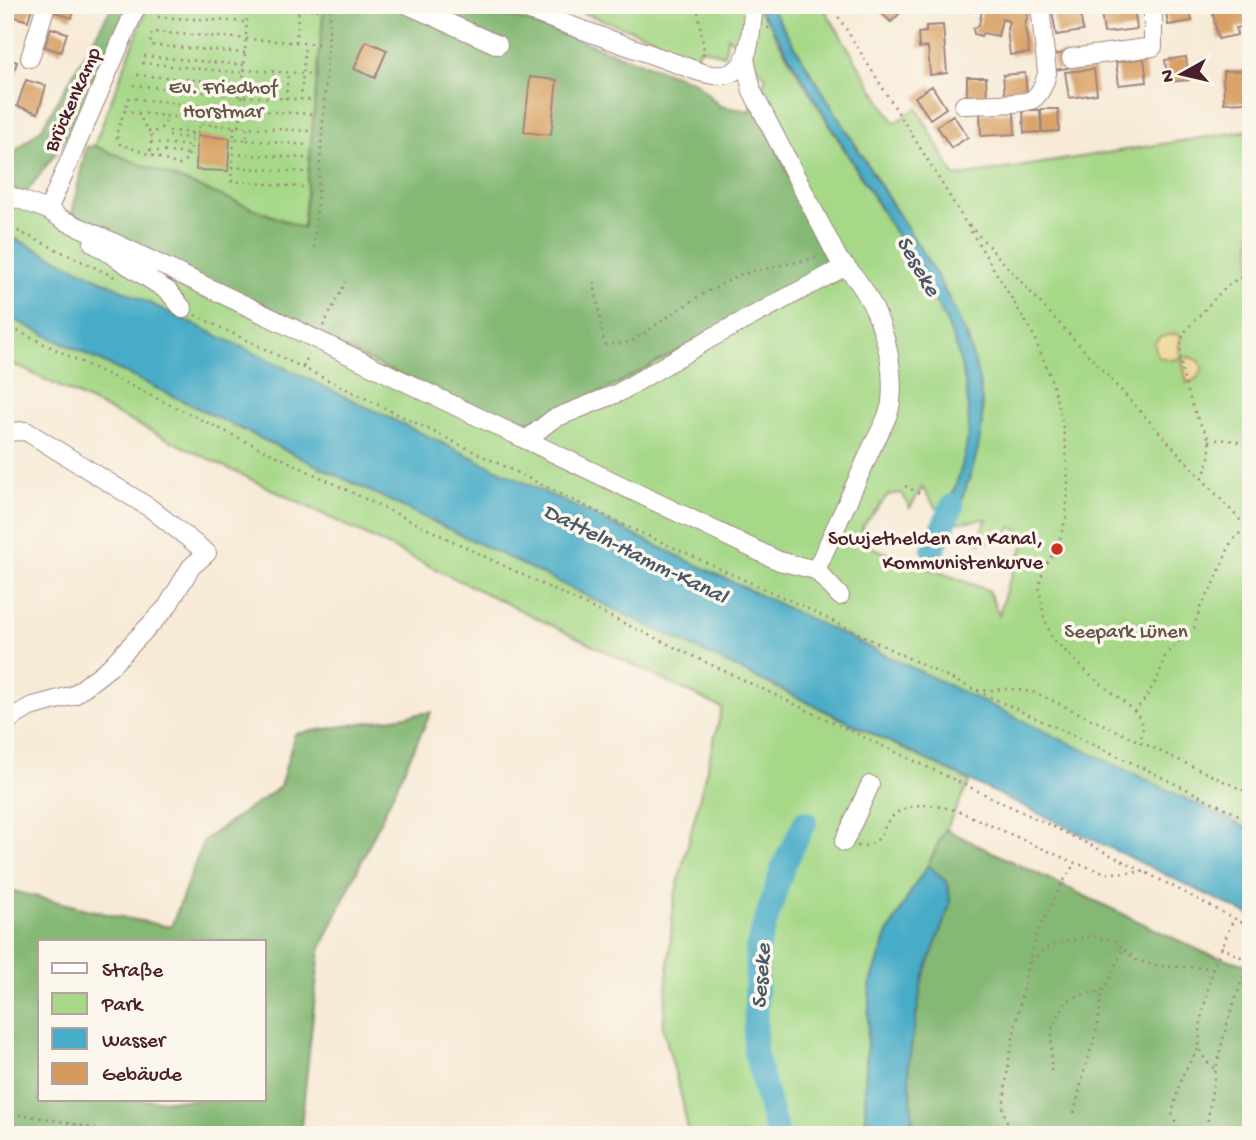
<svg xmlns="http://www.w3.org/2000/svg" width="1256" height="1140" viewBox="0 0 1256 1140" font-family="'Gochi Hand',sans-serif">
<rect width="100%" height="100%" fill="#fbf7ec"/>
<filter id="ink" filterUnits="userSpaceOnUse"><feTurbulence type="fractalNoise" baseFrequency=".0143" numOctaves="2"/><feDisplacementMap in="SourceGraphic" scale="14" xChannelSelector="R" yChannelSelector="G"/><feConvolveMatrix kernelMatrix="1 2 1 2 8 2 1 2 1" color-interpolation-filters="sRGB"/></filter>
<filter id="wash" filterUnits="userSpaceOnUse"><feTurbulence type="fractalNoise" baseFrequency=".00686" numOctaves="4" result="noise"/><feDisplacementMap in="SourceGraphic" scale="28" xChannelSelector="R" yChannelSelector="G"/><feGaussianBlur stdDeviation="1.57" result="paint"/><feColorMatrix in="noise" values="0 0 0 0 0 0 0 0 0 0 0 0 0 0 0 0 0 1.4 0 .05"/><feComposite in="paint" operator="in"/></filter>
<g filter="url(#wash)">
<rect width="100%" height="100%" fill="#f7ead6"/>
<path fill="#a6d887" stroke="#787c59" stroke-width="2" fill-rule="evenodd" d="M148,5H324L303,228L94,146Z
M560,5H822L894,123L917,108L955,177L1251,130V830L5,234V186L72,214L312,334L615,385L759,95L766,77L728,36L724,55L700,48L696,57L663,46L655,38ZM775,14L936,275L968,338L979,381L983,411L978,448L969,479L953,523L987,519L977,543L1005,541L1011,527L1028,535L1007,586L999,615L988,590L873,548L862,527L888,495L902,493L910,508L922,488L943,517C953,492 965,466 968,439C972,404 962,359 949,327C943,313 935,301 928,288L773,32Z
M5,315L970,781L928,865L913,888L887,935L870,986L865,1085L866,1135H689L682,1099L663,1028L674,900L722,708L5,360Z"/>
<path fill="#84b874" stroke="#676c50" stroke-width="2" fill-rule="evenodd" d="M113,5H130L62,145L25,194L5,186V151L12,154L42,128Z
M324,5H462L523,20L695,82L720,106L749,111L753,100L831,263L830,268L615,385L541,421H515L482,413L312,334L72,214L86,147L94,146L303,228Z
M431,712L320,950L300,1135H5V889L111,915L171,927L204,840L280,787L295,734ZM264,942V1100H40V942Z
M945,829L975,844L1205,953L1251,966V1135H914L908,1065L922,981L950,904L948,884L928,865Z"/>
<path fill="#eeda9e" stroke="#9c7c64" stroke-width="2" d="M1175,334L1181,336L1179,346L1180,358L1172,360L1158,357L1154,343L1160,337Z
M1190,357L1199,361L1203,369C1199,376 1196,381 1187,383L1182,358Z"/>
<path fill="#47acc7" stroke="#486679" stroke-width="2" d="M754,5H768L773,11C808,68 844,126 879,184C920,250 980,329 982,410C984,446 965,490 953,523L948,525L943,537L937,534C949,505 962,474 967,442C973,408 962,358 948,326C943,313 935,300 928,288L770,24Z
M5,234L1251,830V916L5,315Z
M928,865L948,884L950,904L922,981L908,1065L914,1135H866L865,1085L870,986L887,935L913,888Z"/>
<g fill="none" stroke-linecap="round" stroke-linejoin="round">
<path stroke="#47acc7" stroke-width="24" d="M933,550L952,506
M777,1135L755,1051L757,949L783,867L805,822"/>
</g>
<g id="blocks">
<path fill="#d69b5c" d="M5,5H33L28,21L5,14Z
M54,5H76L72,18L52,11Z
M886,5H894L901,12L891,22L880,12Z
M952,5H972L970,12Z
M983,5H1030L1025,26L1029,53L1010,55L1007,29L1009,21L1002,19L998,36L983,33L981,36L974,34L973,29L979,25Z
M1079,5L1083,31L1056,35L1052,10Z
M1165,5H1189L1192,21L1168,25Z
M1230,5L1232,7L1245,5L1249,26L1236,28L1237,35L1218,39L1212,9Z
M1134,7L1137,29L1104,33L1101,12Z
M943,25L947,73L930,75L928,47L919,48L918,33L926,32V26Z
M51,28L67,33L61,52L45,47Z
M366,41L387,50L375,78L354,69Z
M1066,53L1068,68L1054,70L1052,55Z
M1186,57L1189,80L1168,82L1165,60Z
M5,58L17,62L9,87L5,86Z
M1144,58L1147,82L1119,85L1116,62Z
M1094,69L1097,94L1069,98L1065,72Z
M1251,70V90H1244L1245,102L1224,103L1223,71Z
M1025,73L1027,95L1005,96L1003,75Z
M530,77L557,80L551,135L524,132Z
M967,77H986L987,96L967,97Z
M26,80L46,86L38,113L17,106Z
M932,86L946,108L930,119L915,97Z
M1041,109H1058L1059,131L1042,132Z
M1023,110H1040L1041,132L1024,133Z
M1014,112L1015,134L981,136L980,113Z
M953,115L968,137L951,148L937,126Z
M197,136L230,138L228,171L196,170Z"/>
</g>
</g>
<g filter="url(#ink)">
<use href="#blocks" fill-opacity="0" stroke="#a08480" stroke-width="2"/>
<g fill="none" stroke-linecap="round" stroke-linejoin="round">
<g stroke="#a08480" stroke-width="20">
<path id="minor" d="M408,5L498,45
M513,5L700,72C752,88 749,42 754,5
M30,58L46,5
M1071,58L1153,47V5
M745,59L752,91L839,260C876,294 896,353 891,402C890,415 878,435 872,447C854,488 835,529 816,570L840,596
M964,105C977,104 1025,105 1033,99C1041,93 1045,82 1047,73L1040,5
M5,194L48,210L57,216
M48,210L137,5
M63,220L111,241L779,561L816,570
M93,243L168,291L183,309
M5,432L26,431L150,508L207,553L191,567L167,607L110,667L74,695L30,707L5,722
M526,440L553,419L618,393L711,338L846,266
M844,842L870,785"/>
</g>
<path stroke="#a08480" stroke-width="2.5" stroke-dasharray="2 5" stroke-linecap="butt" d="M247,5L320,10
M697,5L704,50L703,57
M831,5L924,154L1032,332L1050,375L1061,416L1066,449L1068,483L1066,518L1057,548L1044,567L1039,587L1044,617L1052,638L1091,676L1123,701L1138,715L1143,727L1140,743
M158,17L247,22
M768,29L772,5
M296,42L299,8
M245,53L150,45L152,32L318,44
M144,56L244,65
M142,63L244,73
M244,70L315,74
M137,75L243,84
M133,85L242,96L312,100
M272,98L274,71
M286,99L288,72
M301,100L305,44
M124,111L200,120L199,124
M138,113L148,131L152,133L161,128L169,117
M240,126L248,5
M234,127V139L247,140V126
M169,131L199,133V124L309,131
M192,133C191,144 191,160 179,165L120,144L116,135L129,98L241,110L311,114
M169,136L191,138
M234,139L231,181L303,187
M247,140L307,145
M151,142L190,146
M150,150L189,154
M150,151L152,133
M233,154L306,158
M232,167L304,172
M5,225L119,279
M969,225L1251,532
M314,248L331,5
M594,282L603,337L606,345L631,342L696,298L741,274L819,257
M195,315L626,526L800,605L945,676L1141,767L1251,821
M5,325L577,601L1060,830L1145,872L1251,927
M323,326L346,282
M303,367L309,354
M1209,441C1226,438 1236,440 1251,447
M1202,478C1207,468 1212,453 1209,441C1208,433 1200,425 1197,417C1189,398 1173,353 1184,334C1189,325 1198,317 1205,309C1222,292 1226,282 1251,273
M905,486L919,493
M977,690C987,691 996,689 1006,689C1016,689 1026,691 1036,693L1251,794
M1134,712L1146,698L1159,675L1166,654L1194,628L1200,608L1214,584L1231,542L1241,532L1239,529
M857,846C885,846 879,829 893,816C912,799 942,805 963,813L1075,863L1107,873L1145,872
M1221,947L1249,961
M1031,962L1046,948L1070,940L1092,936L1115,941L1136,960L1158,966L1213,968
M1214,1068L1205,1060L1199,1047L1201,1019L1213,968L1234,918
M1051,1071L1052,1029L1066,1001L1080,995L1102,991
M5,1113C41,1117 78,1123 112,1135
M1074,1113L1084,1072L1097,1029L1102,991L1110,978L1123,949
M1012,1135L1003,1110L1009,1058L1027,969L1038,931L1061,885L1075,863
M1180,1135L1172,1113L1182,1076L1199,1047
M1206,1135C1213,1072 1225,1018 1251,960"/>
<use href="#minor" stroke="#fff" stroke-width="18"/>
</g>
</g>
<circle fill="#c8321e" stroke="#fbf7ec" stroke-width="2.5" cx="1057" cy="549" r="7"/>
<g text-anchor="middle" stroke-width="7" stroke-linejoin="round" paint-order="stroke">
<g font-size="21" fill="#665647" stroke="#fbf7ec">
<text x="223" y="93">Ev. Friedhof<tspan x="223" dy="24">Horstmar</tspan></text>
<text x="1126" y="637">Seepark Lünen</text>
</g>
<g font-size="21" fill="#4a1f2b" stroke="#fbf7ec">
<text transform="translate(71 99) rotate(-66)" y="7">Brückenkamp</text>
</g>
<g font-size="21" fill="#4a1f2b" stroke="#fbf7ec" text-anchor="end">
<text x="1043" y="544">Sowjethelden am Kanal,<tspan x="1043" dy="24">Kommunistenkurve</tspan></text>
</g>
<g font-size="23" font-style="italic" fill="#495769" stroke="#fbf7ec">
<text transform="translate(920 265) rotate(60)" y="8">Seseke</text>
<text transform="translate(636 552) rotate(26)" y="8">Datteln-Hamm-Kanal</text>
<text transform="translate(759 976) rotate(-86)" y="8">Seseke</text>
</g>
</g>
<rect width="1256" height="1140" fill="none" stroke="#fbf7ec" stroke-width="28"/>
<rect x="38" y="940" width="228" height="161" fill="#fbf7ec" stroke="#b4a19f" stroke-width="2"/>
<rect x="52" y="963" width="35" height="10" fill="#ffffff" stroke="#b4a19f" stroke-width="2"/>
<text x="102" y="976" font-size="21" fill="#4a1f2b">Straße</text>
<rect x="52" y="993" width="35" height="21" fill="#a6d887" stroke="#b4a19f" stroke-width="2"/>
<text x="102" y="1010" font-size="21" fill="#4a1f2b">Park</text>
<rect x="52" y="1028" width="35" height="21" fill="#47acc7" stroke="#b4a19f" stroke-width="2"/>
<text x="102" y="1046" font-size="21" fill="#4a1f2b">Wasser</text>
<rect x="52" y="1063" width="35" height="21" fill="#d69b5c" stroke="#b4a19f" stroke-width="2"/>
<text x="102" y="1080" font-size="21" fill="#4a1f2b">Gebäude</text>
<g transform="translate(1182 74) rotate(262)" stroke="#fbf7ec" stroke-width="5" paint-order="stroke">
<path d="M0-5L12 26L0 18L-12 26Z" fill="#4a1f2b"/>
<text y="-10" font-size="19" font-weight="bold" text-anchor="middle" fill="#4a1f2b">N</text>
</g>
</svg>
